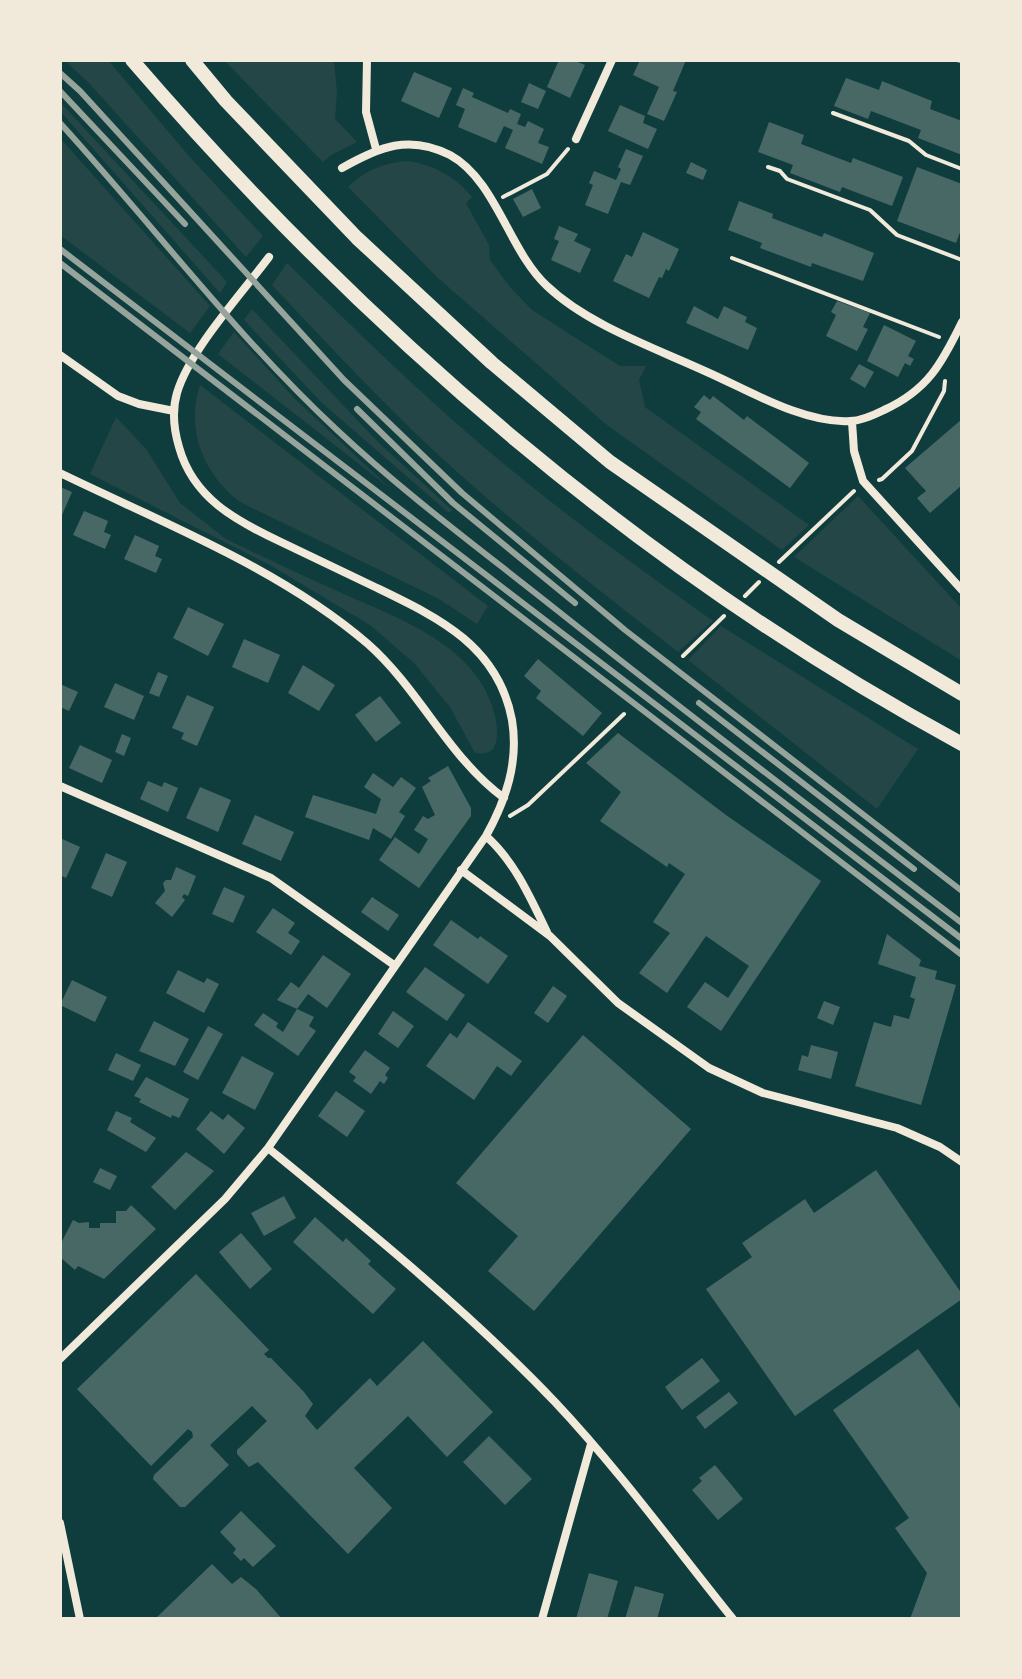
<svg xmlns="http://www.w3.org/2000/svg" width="1022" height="1679" viewBox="0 0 1022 1679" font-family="'Fira Sans Condensed',sans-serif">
<rect width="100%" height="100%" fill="#0f3d3e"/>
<path fill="#244646" d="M64,60H108L188,155L263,236L246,257L88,82Z
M224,60H334L337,92L335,119L357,142L331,155L323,162Z
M60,102L227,282L220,293L60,111Z
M60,138L210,306L190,333L60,235Z
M409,161C435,166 455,176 472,197L466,203L489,245L490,260L510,287L532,310L620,366H646L639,380L645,407L809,525L782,550L607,425L438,278L348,187C365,170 386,162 409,161Z
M287,263C356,330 424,398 498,459C567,517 640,569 713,621L678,652C588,581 495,510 412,430C364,383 318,334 272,285Z
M252,309L378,442L452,510L449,513L321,402L244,320Z
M234,332L294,398L391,489L218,354Z
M200,385L488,606L477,624L439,599L240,502C204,475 185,429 200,385Z
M116,417L146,449L180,503L226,539C263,557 300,574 337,591C397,618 483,646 496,721C497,728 498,738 495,745C492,754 483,754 475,753L450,707L414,663L370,625L270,565L90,474Z
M858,496L962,609V661L794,557Z
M721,626L918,749L877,809L688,660Z"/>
<path fill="#486865" d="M559,60H573L585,65L570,98L547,87Z
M640,60H686L673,91L677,92L664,121L647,114L659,87L633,75Z
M414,72L452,88L439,118L401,101Z
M846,78L879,90L882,81L932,101L930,109L962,121V155L918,138L921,130L871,111L868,119L834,106Z
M529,83L546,91L538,109L521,102Z
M463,88L474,93L472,97L508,113L510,109L521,114L517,124L525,127L528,121L544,129L538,143L549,147L542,164L505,148L513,130L504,126L496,143L458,127L465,109L456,105Z
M620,105L645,116L643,123L657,129L648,149L608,131Z
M769,122L804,135L801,144L851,163L853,158L903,177L892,206L842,187L840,192L790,173L793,165L758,152Z
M626,149L643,156L630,185L621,182L608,214L585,205L593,185L589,183L594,171L616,180L621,169L618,167Z
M691,162L707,170L703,180L686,173Z
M917,167L962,184V227L956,243L897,221Z
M532,189L541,208L523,217L513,199Z
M739,201L773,214L772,218L822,237L824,233L874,253L863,281L812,263L811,267L760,248L762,243L728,230Z
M559,226L578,234L574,241L591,249L580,273L551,260L559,241L554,239Z
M643,232L679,249L669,271L666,269L662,278L659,277L649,298L613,281L626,254L632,257Z
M837,301L870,313L863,327L868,329L857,351L826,336L836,315L831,312Z
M694,306L718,319L724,306L747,317L745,322L757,328L748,350L686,323Z
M884,325L916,341L908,356L914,359L910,366L905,363L898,377L867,361Z
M859,364L874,372L865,388L850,379Z
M704,395L710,400L713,396L744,420L747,416L809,463L790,488L696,419L701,412L694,407Z
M962,419V485L930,513L917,498L926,491L905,468Z
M60,487L72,492L62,515L60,513Z
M84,511L108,521L104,532L111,535L105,549L73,535Z
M135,535L159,546L155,556L162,559L156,573L124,559Z
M188,607L224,624L208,656L173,638Z
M244,639L280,655L268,683L232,667Z
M538,659L602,713L583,736L536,698L541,691L524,676Z
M303,665L335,685L319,711L288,693Z
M158,672L168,676L159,697L149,693Z
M115,683L144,696L134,720L104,707Z
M60,684L78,692L69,711L60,707Z
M187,695L214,707L197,746L181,739L184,733L172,728Z
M380,696L401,723L376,742L355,715Z
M618,733L726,815L821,881L721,1031L687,1007L705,982L728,998L749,966L706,936L667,993L639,973L670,933L653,922L685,874L669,863L667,867L600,821L621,792L586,763Z
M122,734L131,738L124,756L115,752Z
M80,745L112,760L102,783L69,768Z
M448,766L471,808V816L419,888L379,860L395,837L419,854L428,839L414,830L423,816L428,819L435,815L422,787L431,781L428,778Z
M373,773L393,787L401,777L416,788L399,812L405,816L391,839L373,828L369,840L305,817L313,795L376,814L381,799L364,787Z
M148,781L162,787L164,782L178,788L168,812L140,799Z
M200,787L231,800L218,832L186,818Z
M255,815L294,832L281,861L242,844Z
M60,838L80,847L66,878L60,875Z
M106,853L127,862L112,897L91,888Z
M176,867L196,876L188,896L184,894L182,897L185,900L172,917L155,903L165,891L163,883L166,880H171Z
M224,887L245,896L233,923L212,914Z
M372,897L399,915L388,931L361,912Z
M273,908L295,923L288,933L300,941L291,955L256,932Z
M451,920L478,939L480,936L508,956L488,984L433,945Z
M887,934L921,960L919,966L937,971L935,979L956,985L921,1105L855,1086L874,1022L891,1027L894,1015L909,1019L915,999L910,997L916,977L878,964Z
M323,955L351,974L327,1008L308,994L297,1009L277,1000L291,982L299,988Z
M425,967L465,995L447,1021L406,992Z
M178,970L204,983L207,978L219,984L204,1013L166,993Z
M72,980L107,997L95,1022L60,1005Z
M553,986L567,996L548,1023L534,1013Z
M824,1001L840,1007L833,1025L817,1018Z
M297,1009L314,1017L309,1026L316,1031L298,1056L254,1025L263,1013L278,1023L276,1027L283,1032Z
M393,1011L414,1026L398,1048L378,1034Z
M154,1021L189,1039L175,1066L139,1051Z
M468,1022L522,1061L511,1076L497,1066L474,1100L426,1066L450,1033L457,1038Z
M208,1026L223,1034L198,1080L183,1072Z
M583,1035L691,1129L534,1311L488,1271L518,1236L456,1183Z
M811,1045L838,1052L831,1079L798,1070L802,1055L808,1057Z
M365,1050L390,1068L385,1075L388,1078L384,1084L380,1081L371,1094L353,1081L356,1077L349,1072Z
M116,1053L141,1065L133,1081L108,1070Z
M242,1056L274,1073L255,1110L222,1093Z
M146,1077L189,1099L179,1118L172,1115L171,1118L139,1102L141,1099L134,1096Z
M336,1091L365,1111L347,1137L318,1116Z
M116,1111L132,1118L130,1122L156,1138L146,1152L107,1130Z
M211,1111L223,1120L228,1114L245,1128L224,1154L196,1129Z
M186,1152L214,1171L175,1210L151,1187Z
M100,1168L117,1176L110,1190L93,1182Z
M876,1170L962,1294V1299L795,1416L706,1289L752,1257L742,1243L805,1199L814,1213Z
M284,1196L296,1218L264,1236L251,1213Z
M131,1205L156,1229L104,1279L78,1266L75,1270L60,1257V1245L73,1220L79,1223L89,1222V1228H100V1223H116V1211H126Z
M315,1217L343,1242L346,1238L371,1261L368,1264L396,1289L373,1314L293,1242Z
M241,1233L272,1269L250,1289L219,1252Z
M196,1274L269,1350L264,1354L268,1358H271L304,1392L313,1404L305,1416L317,1430L370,1378L377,1386L423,1341L493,1412L447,1457L408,1416L354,1468L392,1508L348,1554L258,1462L249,1467L237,1454V1450L267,1421L252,1406L210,1445L229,1465L185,1507H180L153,1479L154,1475L193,1437L192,1432L188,1429L151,1466L77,1389Z
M918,1349L962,1411V1619H910L927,1573L895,1528L909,1518L833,1410Z
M702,1358L720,1381L682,1410L665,1387Z
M729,1392L738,1403L705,1429L696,1417Z
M489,1436L532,1479L505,1505L463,1462Z
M715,1465L743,1499L718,1520L692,1490L702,1481L699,1478Z
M241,1511L276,1546L253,1567L244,1558L241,1561L233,1553L236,1549L220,1532Z
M212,1564L232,1584L241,1577L256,1589L282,1619H228L226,1617L155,1619Z
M589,1573L618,1581L607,1619H576Z
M635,1586L664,1594L657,1619H625Z"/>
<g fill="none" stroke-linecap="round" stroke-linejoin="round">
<path stroke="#f1e9da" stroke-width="4" d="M957,60L962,61
M833,113L909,141L926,155L962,169
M768,167L780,171L787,179L870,210L897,235L962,260
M503,197L547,174L568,149
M732,258L939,337
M879,480L882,479L912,451L944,391L945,381
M779,562L854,491
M745,596L759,582
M683,656L724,616
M510,816L528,805L624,714"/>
<path stroke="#f1e9da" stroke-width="8" d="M367,60L366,112L376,149
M576,139L612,60
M342,168C379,147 409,134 450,155C496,180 509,251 547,286C588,325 655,348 707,372C748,390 804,424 850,421C861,421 874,415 884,410C928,390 942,363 962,322
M60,355L118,396L139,404L174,411
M852,422L854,451L863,481L962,590
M60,473C163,523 281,569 368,644C420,690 449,758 504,798
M60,786L271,878L394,965
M486,836C515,862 530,897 547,932
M461,870L550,936L618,1003L709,1068L763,1093L897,1128L940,1147L962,1162
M268,1148C367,1229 467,1310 555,1402C619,1470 675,1547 733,1619
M60,1359L225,1199L268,1148L486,836C506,800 519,762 512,720C498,645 437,617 375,587C343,572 312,557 281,542C236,521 193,498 179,447C174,430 172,410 177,393C189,351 242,293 269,257
M60,1523L80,1619
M542,1619L591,1444"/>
<path stroke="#f1e9da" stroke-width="14" d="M132,60C367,333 644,572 962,744
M192,60L226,101L357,238L492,363L610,462L838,620L962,694"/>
<path stroke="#97a49c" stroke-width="6" d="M60,73L80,91L344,380L462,493L625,630L962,891
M60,91L185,224
M60,123C153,225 236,336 337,430C406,495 484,552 558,611C691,717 827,820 962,923
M60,249L962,939
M60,263L962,955
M357,409L453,503L575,603
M699,703L914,869"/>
</g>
<rect width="1022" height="1679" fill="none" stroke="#f1e9da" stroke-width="124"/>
</svg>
